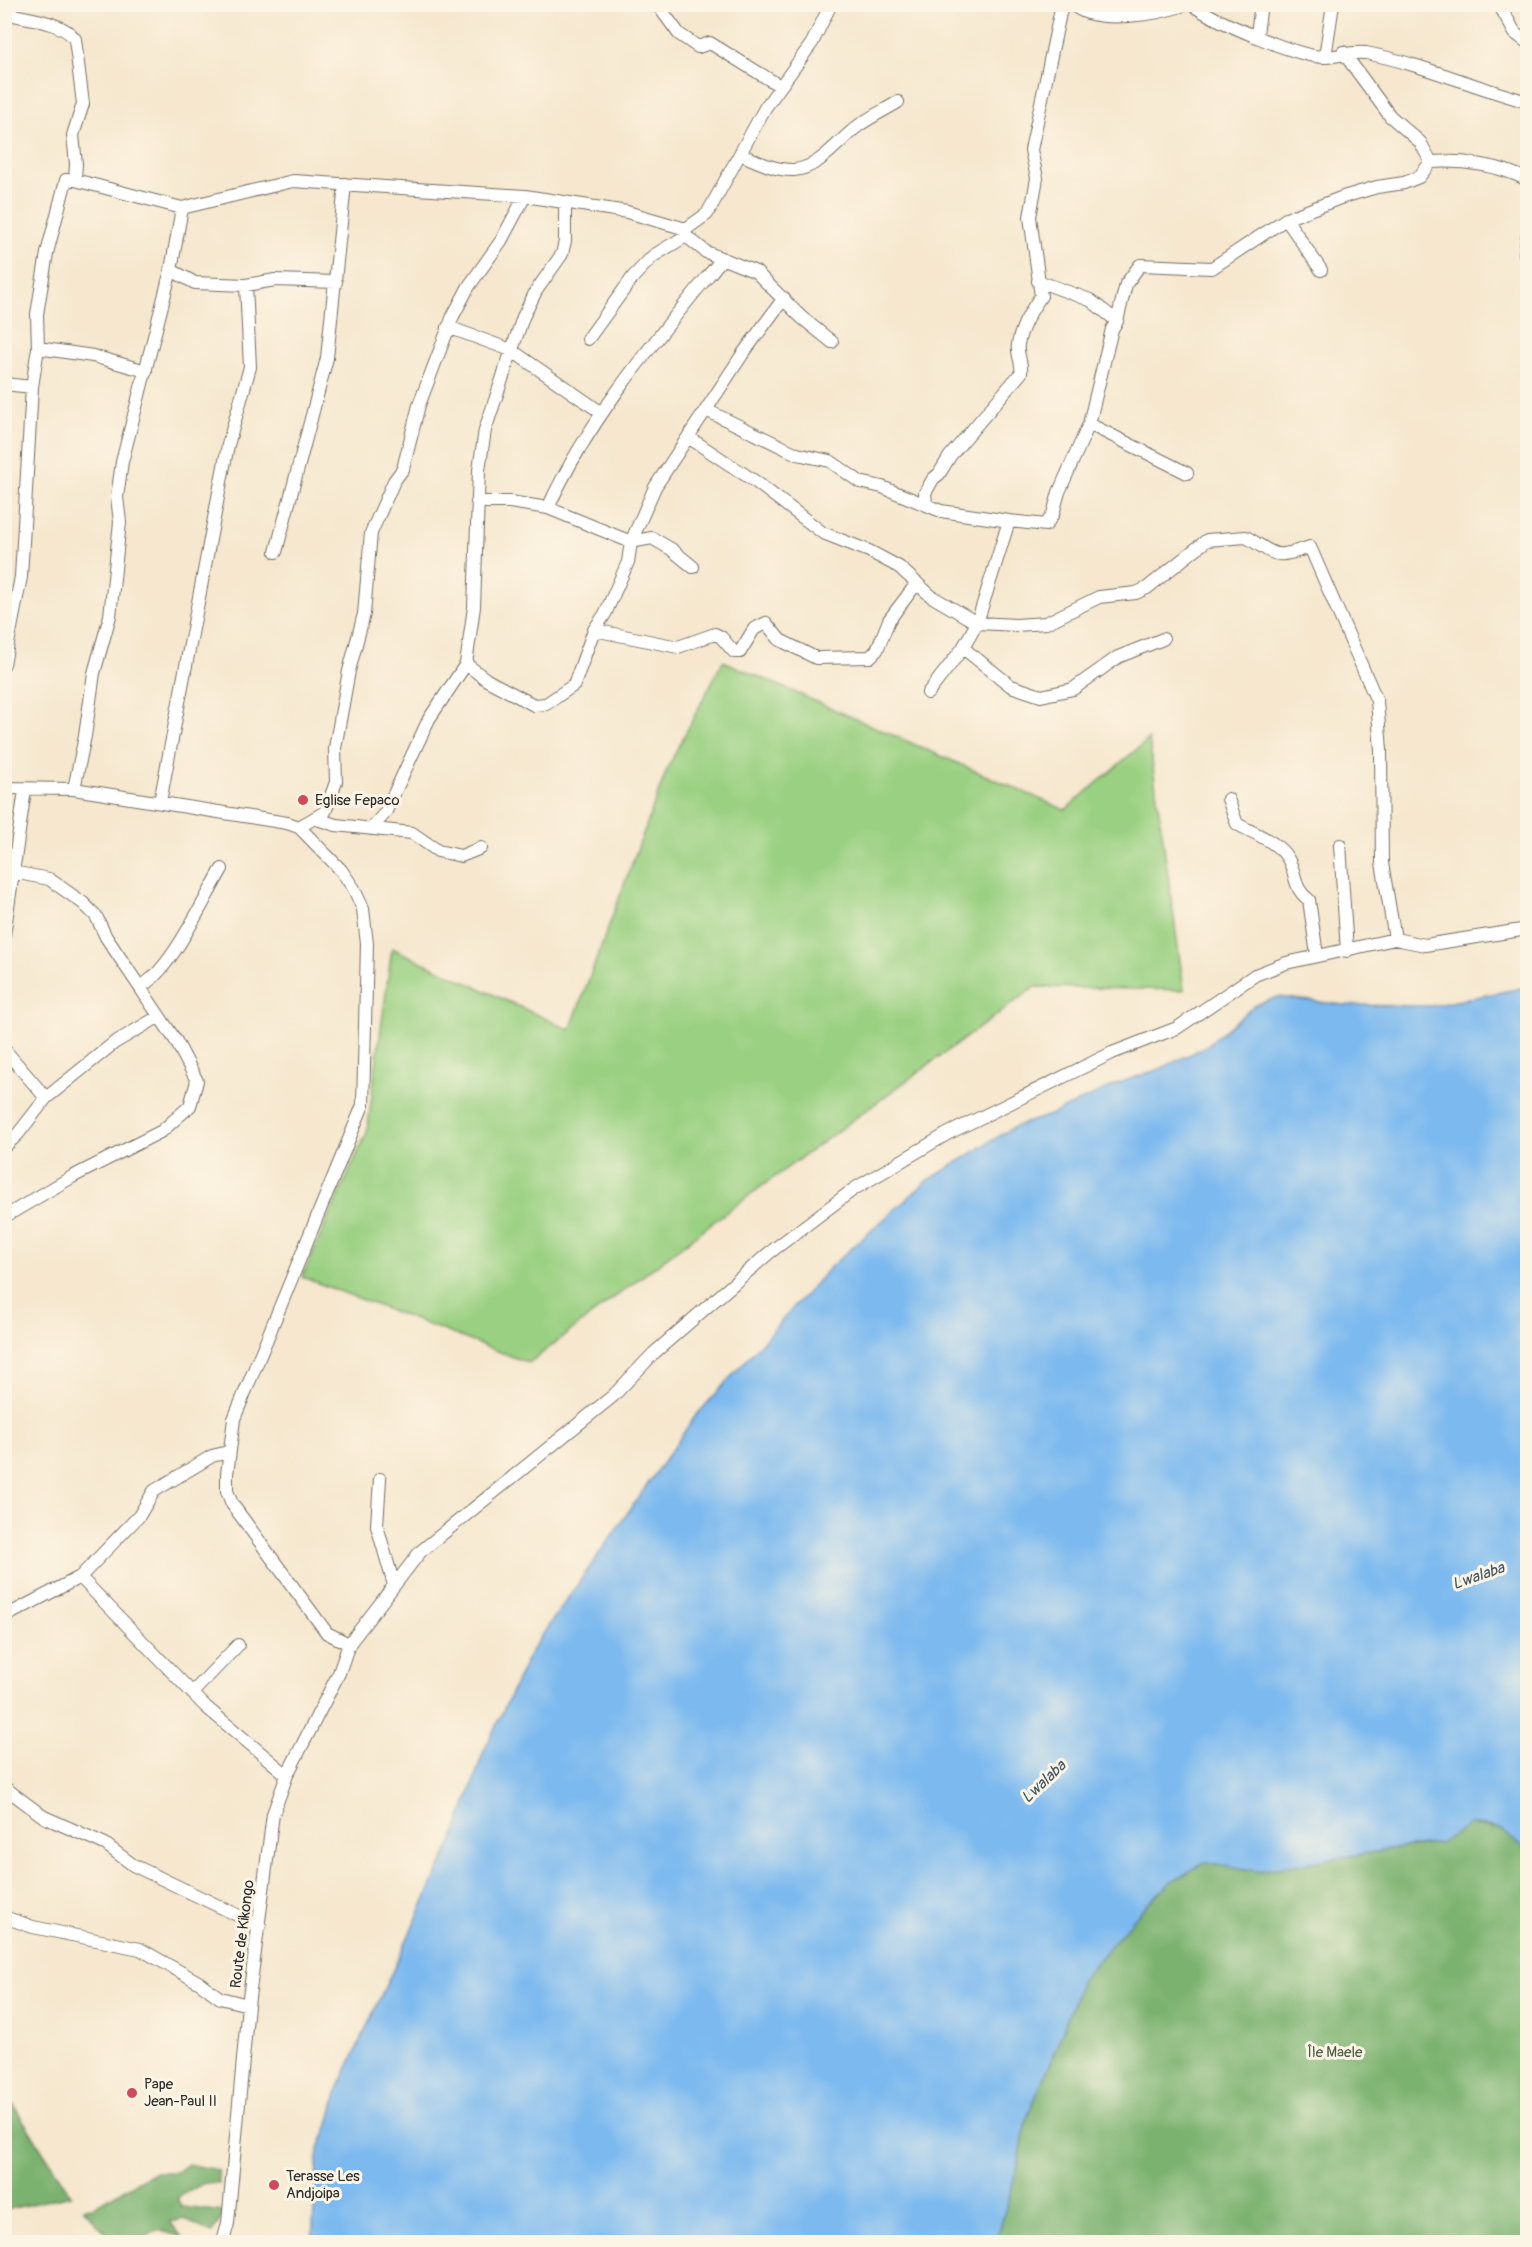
<svg xmlns="http://www.w3.org/2000/svg" width="1532" height="2247" viewBox="0 0 1532 2247" font-family="Pangolin,sans-serif">
<rect width="100%" height="100%" fill="#fcf5e5"/>
<filter id="ink" filterUnits="userSpaceOnUse"><feTurbulence type="fractalNoise" baseFrequency=".0167" numOctaves="2"/><feDisplacementMap in="SourceGraphic" scale="12" xChannelSelector="R" yChannelSelector="G"/><feConvolveMatrix kernelMatrix="1 2 1 2 8 2 1 2 1" color-interpolation-filters="sRGB"/></filter>
<filter id="wash" filterUnits="userSpaceOnUse"><feTurbulence type="fractalNoise" baseFrequency=".008" numOctaves="4" result="noise"/><feDisplacementMap in="SourceGraphic" scale="24" xChannelSelector="R" yChannelSelector="G"/><feGaussianBlur stdDeviation="1.35" result="paint"/><feColorMatrix in="noise" values="0 0 0 0 0 0 0 0 0 0 0 0 0 0 0 0 0 1.4 0 .05"/><feComposite in="paint" operator="in"/></filter>
<g filter="url(#wash)">
<rect width="100%" height="100%" fill="#f6e7ce"/>
<path fill="#9ad081" stroke="#627e56" stroke-width="1.5" d="M723,661L1065,810L1149,739L1184,990L1035,987L717,1219L529,1363L302,1277L367,1132L392,948L570,1030L668,767Z"/>
<path fill="#7bb26f" stroke="#536e4d" stroke-width="1.5" d="M1469,1825L1500,1829L1527,1850V2242H996L1019,2162L1026,2120L1062,2033L1081,1980L1146,1905L1170,1883L1205,1862L1258,1871L1400,1848C1434,1847 1441,1841 1469,1825Z
M5,2092L71,2195L5,2210Z
M188,2164L218,2170L219,2184L204,2183L177,2198L182,2207L225,2212L212,2233L184,2219L170,2222L182,2237L158,2230L136,2242H113L83,2208L93,2207L154,2172H177Z"/>
<path fill="#7bb9ef" stroke="#53728d" stroke-width="1.5" d="M1527,987V1850L1500,1829L1488,1826L1469,1825L1441,1843L1400,1848L1257,1871L1205,1862L1170,1883L1146,1905L1081,1980L1062,2033L1026,2120L1019,2162L996,2242H312L318,2150L329,2125L338,2089L456,1833L483,1753L531,1651L694,1418L829,1268L927,1181L1014,1127L1053,1114L1121,1082L1160,1069L1205,1047L1255,1005L1278,997L1344,1005L1431,1006Z"/>
</g>
<g filter="url(#ink)">
<g fill="none" stroke-linecap="round" stroke-linejoin="round">
<g stroke="#726d64" stroke-width="14">
<path id="minor" d="M657,4L679,34L698,47L710,43L780,86
M1072,4C1094,26 1160,14 1187,4
M1191,4C1213,20 1299,58 1326,57C1340,56 1351,51 1366,53C1422,64 1473,87 1528,102
M1499,4L1515,33L1528,43
M4,13C24,18 62,21 75,39L83,104L73,135L76,164L75,180
M1257,34L1261,4
M1343,52L1390,116L1420,142L1431,162
M1325,57L1333,4
M740,154C756,161 776,171 794,170C820,168 838,141 858,126C870,117 885,110 898,102
M1286,219L1321,270
M686,229L707,214L765,108L812,43L831,4
M686,229V236L706,252L756,272L801,317L832,342
M1528,232L1525,254L1528,260
M171,270L195,283L246,285L275,280L336,282
M1038,281L1090,300L1117,321
M448,327L511,350L602,413
M588,339L633,277L653,256L686,236
M38,348L93,356L146,371
M4,384L32,387
M706,410L797,454L830,461L860,482L882,487L941,511L1009,521
M1089,424L1187,473
M688,437L756,482L823,533L869,551L899,567L931,596L977,623L1016,625L1046,623L1099,597L1136,593L1147,588L1207,540L1246,537C1278,555 1271,560 1310,547L1377,701L1381,750L1382,863L1395,939
M477,502H510L548,508L631,542L652,538L671,549L693,567
M926,503L925,493L933,479L939,474L950,456L1021,373C1023,363 1016,354 1018,344C1021,328 1031,310 1041,296L1030,217L1037,178L1031,150L1062,4
M548,508C590,416 658,337 722,259
M276,552L327,358L345,184
M594,630L678,647L715,634L721,637L734,652H740L754,629L766,623L780,640L816,658L870,657L877,650L889,620L917,583
M963,648L1011,686L1041,696L1073,689L1118,657L1163,639
M4,664L21,577L32,387L38,348L37,314L47,253L66,180H75L182,208L293,181L525,196L627,212L686,229
M466,664L487,680L534,705L546,704L574,685L594,630L605,614L628,562L631,542L655,487L742,355L784,298
M928,693L963,648L977,623L1009,521L1046,525L1053,514L1059,492L1089,424L1112,329L1117,321L1126,284L1140,265L1212,268L1286,219L1343,197L1377,187L1404,183L1419,177L1431,162C1463,160 1499,165 1528,180
M4,788L74,789L287,823L299,827L341,870L354,889L363,909L367,944L363,1105L234,1419L227,1474V1491L232,1504L327,1633L349,1644
M74,789L85,736L94,673L110,616L120,522L117,497L122,462L171,270L182,208
M1228,799L1237,824C1253,833 1279,842 1288,859C1298,876 1292,887 1309,900L1317,955
M160,802L228,445L250,367L246,285
M317,819L336,825L412,833L438,851L461,856L481,848
M299,827L325,812L336,782L335,748L349,671L364,614L371,533L394,481L403,469L419,405L453,316L469,286L501,241L525,196
M371,829L385,813L429,719L466,664L474,607L479,470L485,430L523,317L536,291L562,254L565,241V203
M1340,845L1347,951
M4,935L25,790
M140,986C169,975 205,897 222,869
M4,1049L46,1098
M4,1147L18,1134L46,1098L114,1043L158,1017
M4,1217L72,1177L162,1131L190,1106L197,1081L176,1041L106,937L96,916L83,903L49,879L13,872
M380,1479L377,1526L394,1585
M80,1577L206,1707L287,1775
M4,1617L80,1577L139,1516L154,1491L212,1456L228,1452
M192,1693L238,1645
M4,1787L44,1817L105,1844L133,1865L260,1926
M4,1917L33,1927L140,1949L200,1983L220,1998L248,2005
M223,2242L228,2223L248,2005L273,1814L287,1775L339,1673L349,1644L420,1552L613,1396L654,1353L769,1253L854,1189L947,1134L1112,1053L1177,1028L1255,975L1286,963L1395,939L1425,945L1528,929"/>
</g>
<use href="#minor" stroke="#fff" stroke-width="12"/>
</g>
</g>
<g fill="#d1495b" stroke="#fcf5e5" stroke-width="2">
<circle cx="303" cy="800" r="6"/>
<circle cx="132" cy="2093" r="6"/>
<circle cx="274" cy="2185" r="6"/>
</g>
<g text-anchor="middle" stroke-width="6" stroke-linejoin="round" paint-order="stroke">
<g font-size="15" fill="#2b2b2b" stroke="#fcf5e5" text-anchor="start">
<text x="315" y="805">Eglise Fepaco</text>
<text x="144" y="2089">Pape<tspan x="144" dy="17">Jean-Paul II</tspan></text>
<text x="286" y="2181">Terasse Les<tspan x="286" dy="17">Andjoipa</tspan></text>
</g>
<g font-size="15" fill="#2b2b2b" stroke="#fcf5e5">
<text transform="translate(242 1934) rotate(-83)" y="5">Route de Kikongo</text>
</g>
<g font-size="15" fill="#4c5d45" stroke="#fcf5e5">
<text x="1335" y="2057">Île Maele</text>
</g>
<g font-size="16" font-style="italic" fill="#435666" stroke="#fcf5e5">
<text transform="translate(1478 1575) rotate(-19)" y="6">Lwalaba</text>
<text transform="translate(1043 1781) rotate(-43)" y="6">Lwalaba</text>
</g>
</g>
<rect width="1532" height="2247" fill="none" stroke="#fcf5e5" stroke-width="24"/>
</svg>
